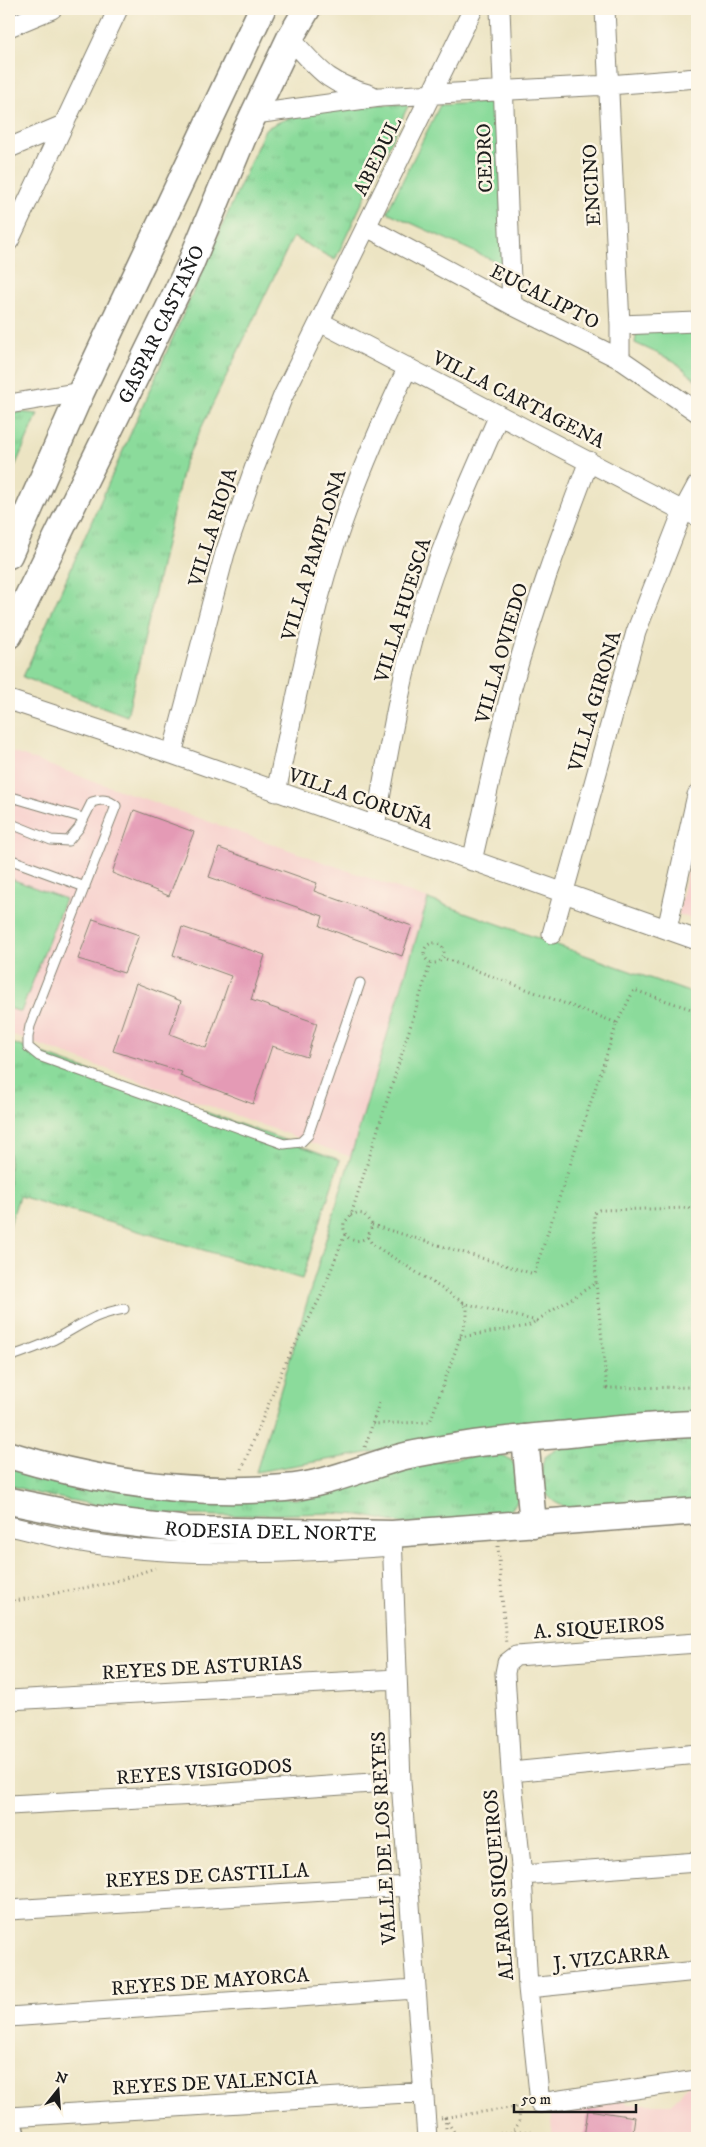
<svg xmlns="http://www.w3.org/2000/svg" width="706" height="2147" viewBox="0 0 706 2147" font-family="'IM FELL DW Pica',serif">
<defs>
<pattern id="grass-tufts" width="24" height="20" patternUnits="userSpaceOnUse" patternTransform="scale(1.25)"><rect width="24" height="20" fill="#8bdb9b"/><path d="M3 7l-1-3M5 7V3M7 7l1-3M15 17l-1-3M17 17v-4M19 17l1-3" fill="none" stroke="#77bb85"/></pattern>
</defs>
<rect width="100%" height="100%" fill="#fcf5e5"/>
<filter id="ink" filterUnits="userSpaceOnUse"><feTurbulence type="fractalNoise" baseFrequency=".02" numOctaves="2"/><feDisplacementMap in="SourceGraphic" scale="10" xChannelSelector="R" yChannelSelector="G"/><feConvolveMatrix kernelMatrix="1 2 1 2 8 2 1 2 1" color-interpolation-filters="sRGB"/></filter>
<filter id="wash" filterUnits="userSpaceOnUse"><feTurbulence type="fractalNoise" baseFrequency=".0096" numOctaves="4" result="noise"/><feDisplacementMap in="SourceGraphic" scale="20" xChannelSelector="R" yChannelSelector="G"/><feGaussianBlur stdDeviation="1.12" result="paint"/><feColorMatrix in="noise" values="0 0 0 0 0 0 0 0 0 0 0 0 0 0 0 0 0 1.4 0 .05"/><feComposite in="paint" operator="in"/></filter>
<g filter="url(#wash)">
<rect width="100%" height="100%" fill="#ece4c3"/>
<path fill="#f7d0cd" d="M9,751L428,899L351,1157L9,1034Z
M697,831V921L678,914Z
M687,2085H697V2138H553L549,2105L618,2094L628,2104H672Z"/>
<path fill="url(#grass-tufts)" stroke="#547c5c" d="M409,104L335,260L293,237L184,464L127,716L23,677L265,129L281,121L331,105Z
M18,412L38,414L9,480V414Z
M9,1042L340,1160L302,1279L19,1196L9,1228Z
M697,1434V1501L575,1509C556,1506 542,1497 542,1477C541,1471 542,1462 545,1457C548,1454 555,1451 558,1448Z
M495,1453L511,1460L518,1470L520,1496L512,1509L494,1518L404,1524L360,1515L331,1513L220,1516L169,1514L106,1507L39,1494L9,1485V1464L295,1499L323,1495L411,1465Z"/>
<path fill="#8bdb9b" stroke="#547c5c" d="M498,102L503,265L387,212L440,105Z
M697,328V381L674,361L635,343L637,330Z
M9,878L65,899L21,1012L9,1008Z
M428,899L697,995V1418L554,1421L256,1472Z"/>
<g id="blocks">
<path fill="#e49ab5" d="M134,810L194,832L169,896L112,873Z
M219,848L317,883L314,891L412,926L402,956L320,926L323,916L209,877Z
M93,919L139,935L124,973L78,959Z
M182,927L265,955L251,1000L317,1023L307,1057L272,1046L253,1104L180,1076L182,1072L113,1051L136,983L181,1001L170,1034L206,1048L231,976L173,955Z
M588,2110L635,2117L632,2138L584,2137Z"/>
</g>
</g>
<g filter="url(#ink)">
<use href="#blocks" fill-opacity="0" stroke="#848070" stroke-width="1"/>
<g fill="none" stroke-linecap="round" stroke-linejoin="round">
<g stroke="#848070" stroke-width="11">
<path id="lane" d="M9,803L15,798L83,818
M9,823L51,840L68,841L79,828L92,802C102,799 108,799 116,806L30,1026L28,1037V1047L39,1056L284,1144L301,1142L308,1135L360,983
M9,859L85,887
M9,1357C24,1352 38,1347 53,1340C80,1326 93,1314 124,1309"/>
</g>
<g stroke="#848070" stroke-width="21">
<path id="street" d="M500,9L512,305
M605,9L620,325V359
M9,27L52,9
M290,38C320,71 327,83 371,95
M255,114L380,97L609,85L697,78
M9,148L63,125
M367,227L512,305L620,359L697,412
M9,241L118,9
M320,322L683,511L697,516
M620,325L697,322
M9,404L81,392
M9,700L172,754L697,940
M172,754L225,553L254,469L283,396L473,9
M276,792C290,727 303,662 319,598C340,518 372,442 408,367
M375,826C388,756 399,684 420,615C440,546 471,480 499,415
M472,861C485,805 497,747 511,691C532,613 560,537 589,461
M667,929L697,795
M552,934L636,632L683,511L697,485
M9,1526C37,1532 66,1540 95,1544C194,1558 293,1553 392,1546
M392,1534L401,1781L427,2138
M697,1643L516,1656L507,1663L505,1673L511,1772L522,1875L528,1988L540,2103L697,2080
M9,1700L397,1679
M511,1772L697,1754
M9,1805L196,1795L401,1781
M522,1875L697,1862
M9,1910L408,1886
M528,1988L697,1971
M9,2017L415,1989
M9,2117L423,2092"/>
</g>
<g stroke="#848070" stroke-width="29">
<g id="secondary">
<path d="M9,555L81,392L262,9"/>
<path id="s1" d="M9,635L190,265L243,137L290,38L307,9"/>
<path d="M525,1438L533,1524"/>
<path d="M9,1455C98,1482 191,1496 285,1488C323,1485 357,1470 394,1459C409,1454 426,1452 442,1449C484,1441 527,1438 569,1434C612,1430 654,1425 697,1424"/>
<path id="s2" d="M9,1501L98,1519L187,1530L392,1534L697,1511"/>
<path d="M9,2125L12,2138"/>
</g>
</g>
<path stroke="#848070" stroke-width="3" stroke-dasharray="1 4" stroke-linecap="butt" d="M424 953a10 10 0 1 1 20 0a10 10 0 1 1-20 0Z
M617,1023L634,990L697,1011
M351,1215L357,1213L364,1214L372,1225L368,1237C355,1245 342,1239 344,1223L351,1215L431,961
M372,1225L534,1274L617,1023L443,958
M368,1237L372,1244L463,1302L467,1308V1318L430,1422L372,1424
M596,1283L607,1388L697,1387
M463,1303L537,1321
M460,1337L528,1326L596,1283L594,1213L599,1210L697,1208
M365,1447L380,1400
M242,1469L284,1366L321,1296L345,1234
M498,1546L506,1645
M9,1602L110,1583L155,1568
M441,2118L524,2106
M447,2138L445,2118L458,2138
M478,2138V2135L533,2131V2138
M508,2138L519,2123L520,2106"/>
<use href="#lane" stroke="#fff" stroke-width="9"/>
<use href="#street" stroke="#fff" stroke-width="19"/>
<use href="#secondary" stroke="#fff" stroke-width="26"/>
</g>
</g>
<g text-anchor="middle" stroke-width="5" stroke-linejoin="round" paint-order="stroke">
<g font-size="20" fill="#1c1c1c" stroke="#fcf5e5">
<text transform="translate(377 156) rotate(-64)" y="7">ABEDUL</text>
<text transform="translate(484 158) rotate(-92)" y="7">CEDRO</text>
<text transform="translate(591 185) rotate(-93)" y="7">ENCINO</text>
<text transform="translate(545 296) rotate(27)" y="7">EUCALIPTO</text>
<text dy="7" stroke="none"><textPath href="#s1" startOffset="346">GASPAR CASTAÑO</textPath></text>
<text transform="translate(519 399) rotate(27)" y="7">VILLA CARTAGENA</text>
<text transform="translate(212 527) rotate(-73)" y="7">VILLA RIOJA</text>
<text transform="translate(313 555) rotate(-73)" y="7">VILLA PAMPLONA</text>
<text transform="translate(402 610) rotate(-73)" y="7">VILLA HUESCA</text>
<text transform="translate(501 653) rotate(-74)" y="7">VILLA OVIEDO</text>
<text transform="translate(594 701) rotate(-74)" y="7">VILLA GIRONA</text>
<text transform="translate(361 798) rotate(19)" y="7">VILLA CORUÑA</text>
<text dy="7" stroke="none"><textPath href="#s2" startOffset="264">RODESIA DEL NORTE</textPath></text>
<text transform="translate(599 1627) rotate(-4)" y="7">A. SIQUEIROS</text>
<text transform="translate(202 1667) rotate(-3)" y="7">REYES DE ASTURIAS</text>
<text transform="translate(204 1771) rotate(-4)" y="7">REYES VISIGODOS</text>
<text transform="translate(383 1838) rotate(-93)" y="7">VALLE DE LOS REYES</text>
<text transform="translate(207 1875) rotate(-3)" y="7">REYES DE CASTILLA</text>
<text transform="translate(498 1885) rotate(-95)" y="7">ALFARO SIQUEIROS</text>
<text transform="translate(611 1957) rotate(-6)" y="7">J. VIZCARRA</text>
<text transform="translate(210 1981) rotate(-4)" y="7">REYES DE MAYORCA</text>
<text transform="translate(215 2082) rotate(-3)" y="7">REYES DE VALENCIA</text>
</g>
</g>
<rect width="706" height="2147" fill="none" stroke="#fcf5e5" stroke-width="30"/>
<g transform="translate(58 2090) rotate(17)" stroke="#fcf5e5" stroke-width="4" paint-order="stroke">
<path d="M0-4L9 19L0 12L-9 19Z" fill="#1c1c1c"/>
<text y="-8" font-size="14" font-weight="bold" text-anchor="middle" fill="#1c1c1c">N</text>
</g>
<path d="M514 2104v8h122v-8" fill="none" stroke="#1c1c1c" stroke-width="2.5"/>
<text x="521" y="2104" font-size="15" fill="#1c1c1c" stroke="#fcf5e5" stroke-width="4" paint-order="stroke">50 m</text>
</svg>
